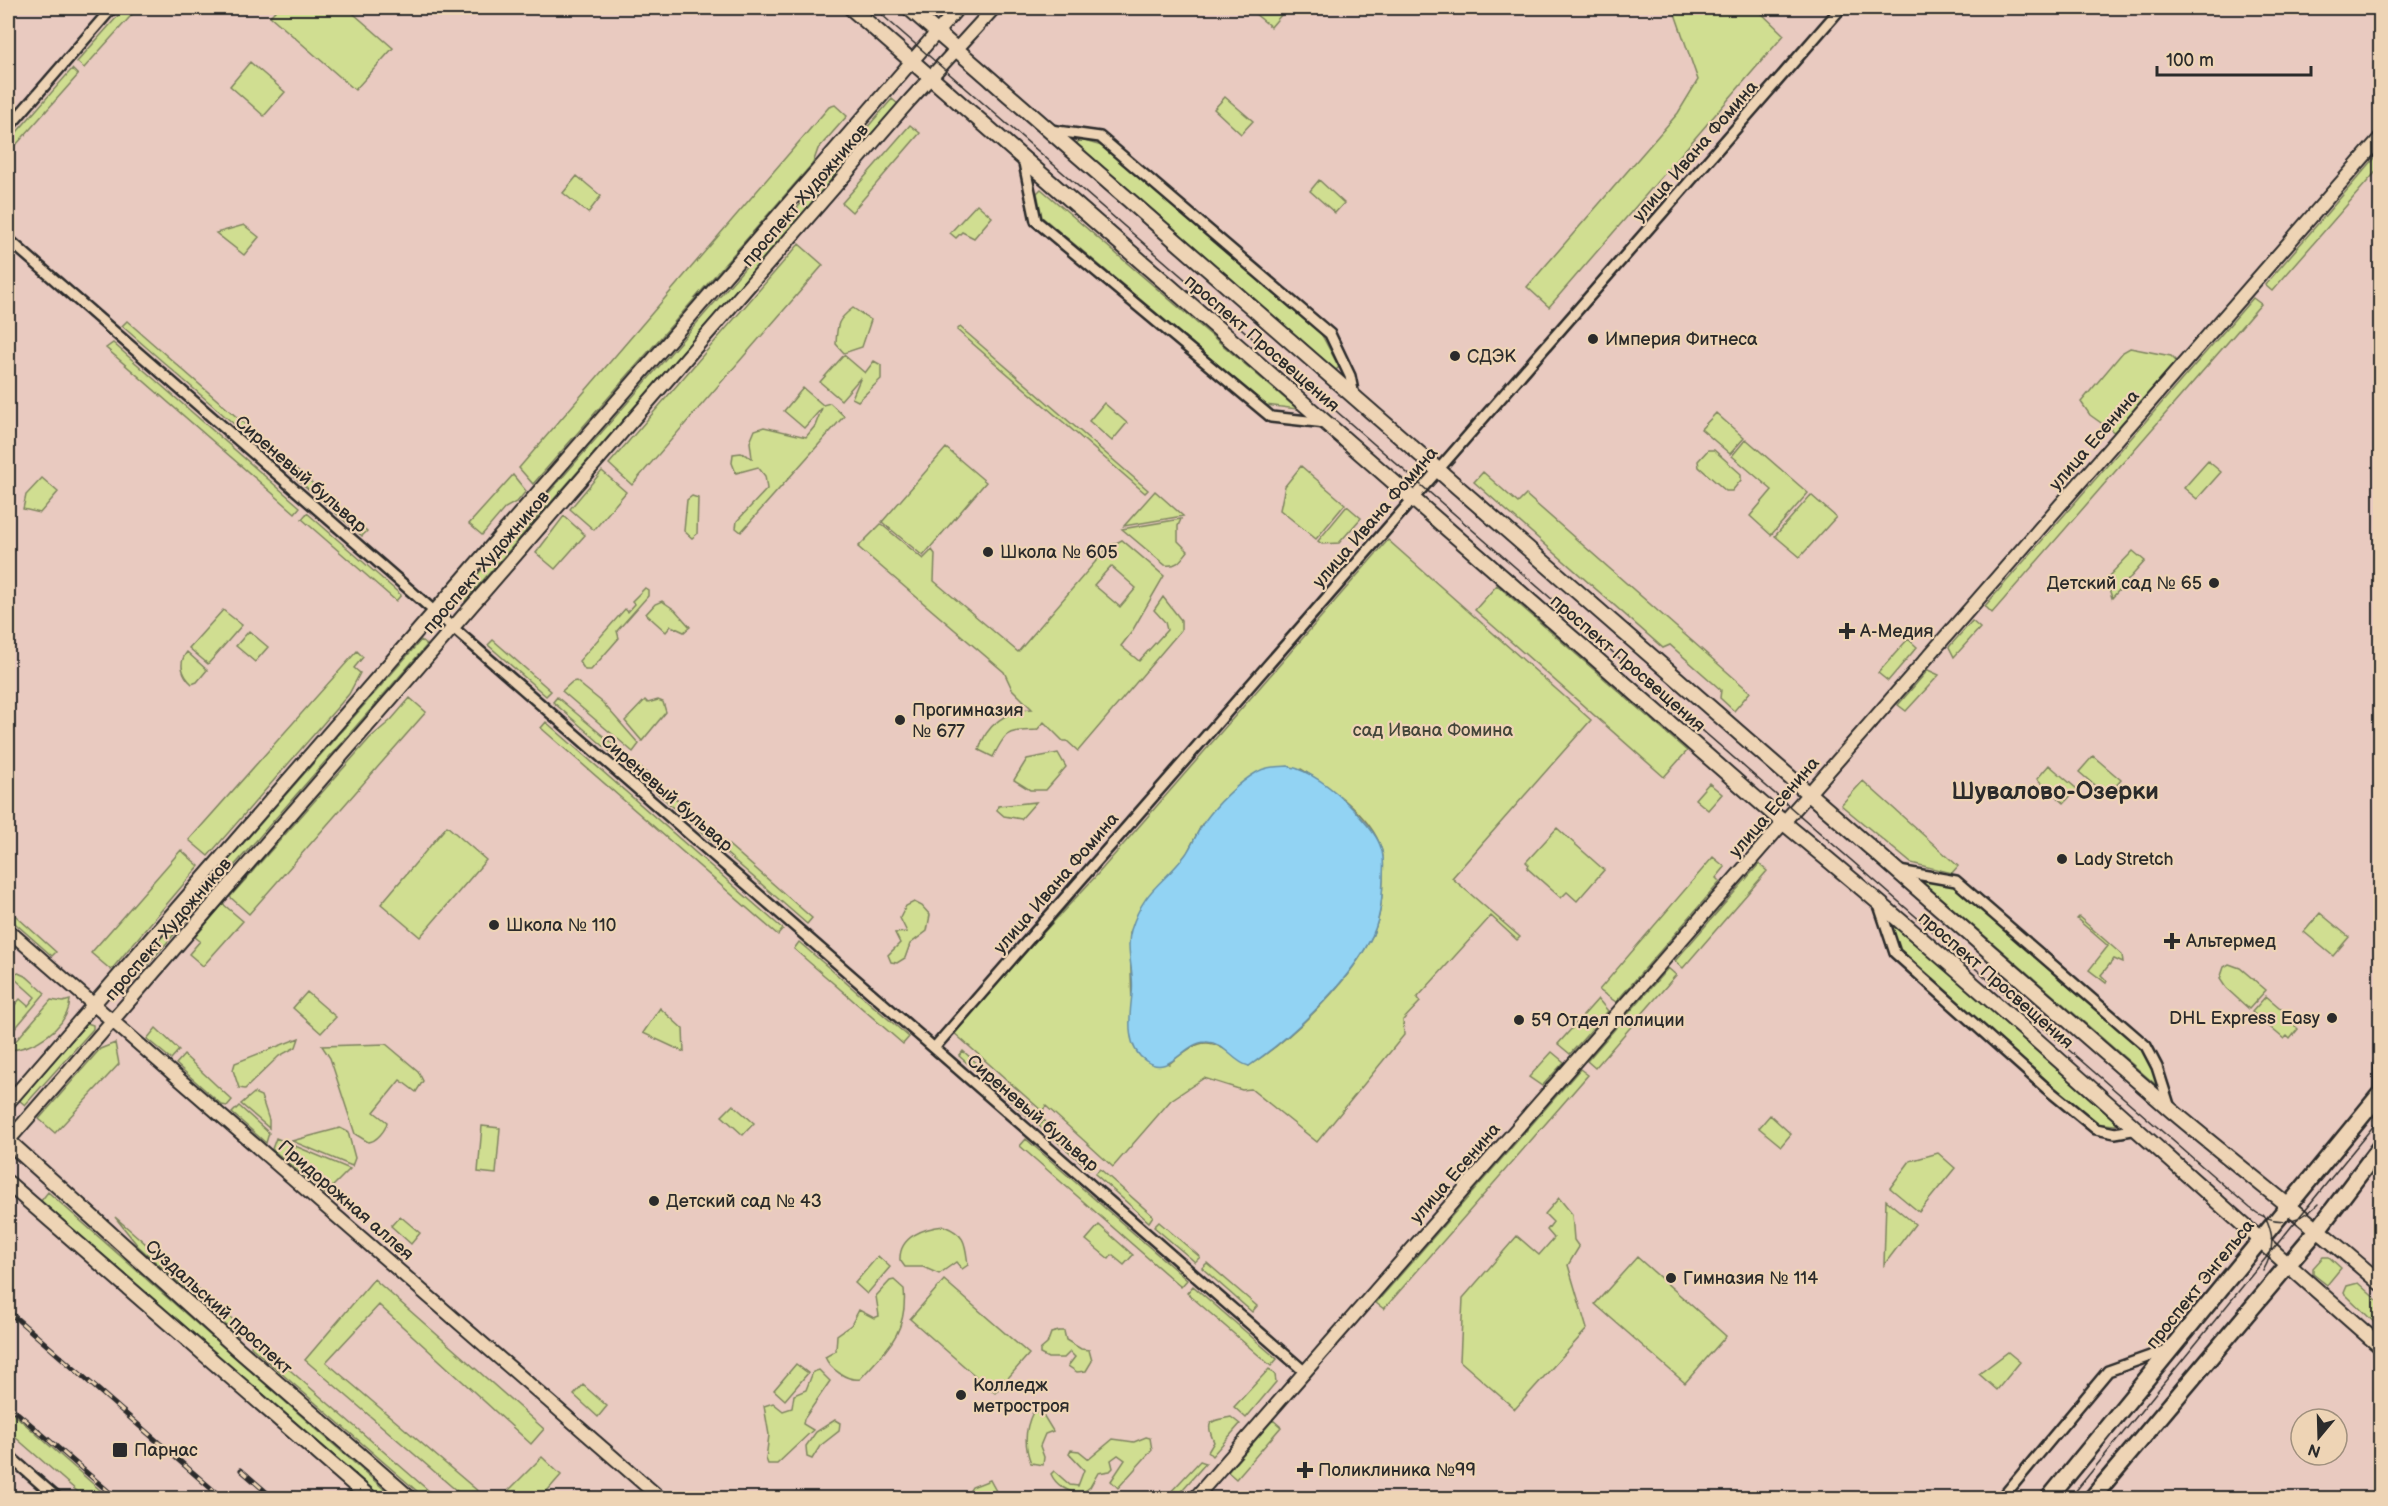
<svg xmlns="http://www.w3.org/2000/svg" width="2388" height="1506" viewBox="0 0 2388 1506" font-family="'Balsamiq Sans',sans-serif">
<rect width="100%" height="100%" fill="#e9cac0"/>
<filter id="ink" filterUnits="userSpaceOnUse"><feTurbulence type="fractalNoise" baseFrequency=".0167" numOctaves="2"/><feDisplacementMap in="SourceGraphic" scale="12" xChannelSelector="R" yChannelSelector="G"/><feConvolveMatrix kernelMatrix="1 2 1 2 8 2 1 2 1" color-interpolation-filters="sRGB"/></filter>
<g filter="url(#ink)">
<path fill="#d0de91" stroke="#7e845e" stroke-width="1.5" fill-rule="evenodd" d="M125,8H138L84,68L77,62Z
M278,8H347L393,48L355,90L270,16Z
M1248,8H1287L1271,27Z
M1673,8H1756L1784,35L1549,307L1527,287L1678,113L1698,80Z
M250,62L285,92L264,116L230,86Z
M72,69L78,75L16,145L10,140Z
M1225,97L1253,121L1241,134L1214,109Z
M892,99L898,104L465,601L459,596Z
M835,105L847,116L818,149L813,163L533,484L519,468L829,107Z
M910,125L920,133L852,212L842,203Z
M1081,140L1105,147L1319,330L1339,367L1336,370L1076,143Z
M2380,152V167L2272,291L2265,285Z
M577,176L601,196L588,213L563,193Z
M1319,180L1344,203L1335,213L1310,191Z
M1041,189L1297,409L1266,405L1042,217L1037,193Z
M977,204L992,217L974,238L962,232L956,238L950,233Z
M244,225L259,237L244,255L216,233Z
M799,244L823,265L632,485L609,464Z
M2253,298L2261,304L1992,613L1985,606Z
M853,308L871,320L862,347L844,353L836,344C837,324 837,320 853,308Z
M127,321L367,531L362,536L122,326Z
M960,327L1148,490L1145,493L957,330Z
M113,343L300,507L295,513L106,348Z
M2130,348L2171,356L2176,361L2114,432L2090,415L2081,402L2123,352Z
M844,355L865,373L874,361L881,365V379L858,401L852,398L861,377L841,400L820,382Z
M803,388L823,405L830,403L844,416L741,532L736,528L737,521L767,489L765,476L758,467L736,473L732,463L733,454L741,453L752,458L750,442L755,430L764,427L806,437L815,426L822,408L804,428L784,411Z
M1104,403L1127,423L1112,441L1089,421Z
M1716,413L1744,438L1730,454L1701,429Z
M1746,439L1808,493L1771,535L1750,516L1772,490L1732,456Z
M946,448L986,482L923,556L882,522Z
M1708,450H1714L1741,474V480L1732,491H1726L1699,467L1698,461Z
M2208,461L2221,472L2197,499L2184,488Z
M1301,466L1345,504L1316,539L1280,510L1285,486Z
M602,471L626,492L594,530L570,509Z
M1483,472L1518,503L1526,495L1750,692L1734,711L1720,698L1721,690L1670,645L1663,648L1474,482Z
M513,475L526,491L518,501L505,508L482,535L469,524Z
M42,478L58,492L40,513L23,509L26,495Z
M1155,491L1183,516L1124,526Z
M1811,495L1836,517L1800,557L1775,536Z
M692,496L698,498L697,534L692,538L684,531L687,500Z
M1347,506L1361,518L1339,543L1322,544L1318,541Z
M307,513L401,595L396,601L302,519Z
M564,516L585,535L555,569L536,553Z
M1181,519L1178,526V541L1188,551C1181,560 1177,567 1165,565L1122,529Z
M881,524L923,559L932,550L935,554L934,581L1018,652L1108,547L1122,540L1164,576L1131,633L1121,646L1139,661L1167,630L1165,622L1154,610L1163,597L1181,620V630L1078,751L1067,741H1063L1044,722L1037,730C1007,732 1007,729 993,757L979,750C986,724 1008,710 1032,709L1012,689L1004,672L858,547ZM1111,566L1136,588L1120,607L1094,585Z
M1388,540L1591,720L1452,878L1520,937L1517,940L1491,916L1417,998L1420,1002L1403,1020L1404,1035L1317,1142L1251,1089L1242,1090L1204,1078L1171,1100L1113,1167L1046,1106L1042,1111L952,1031L1096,876ZM1301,769C1329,787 1371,815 1381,848C1385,858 1383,869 1383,880C1382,901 1380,923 1369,942C1345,987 1291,1038 1249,1066C1211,1040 1207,1032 1169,1064L1133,1045L1130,932L1187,853L1202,824Z
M2133,551L2145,561L2112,598L2106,579Z
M1497,585L1687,751L1664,777L1475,610Z
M645,588L648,590V596L617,631L619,638L591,670H585L579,661L625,609L628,612L635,604L632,601Z
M662,601L675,610L690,627L684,632L671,626L666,632L646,614L655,604Z
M223,610L242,625L208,664L189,648Z
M1972,621L1980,628L1954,657L1949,647Z
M249,631L268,647L255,662L236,646Z
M1908,639L1917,647L1888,681L1878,673Z
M421,640L427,645L123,993L117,988Z
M493,640L551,691L546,696L488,645Z
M357,651L363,657L354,668L360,673L349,694L208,856L189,840Z
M187,652L207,670L197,682L192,684C182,675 178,663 187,652Z
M1928,670L1939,675L1906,711L1898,705Z
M576,681L602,702L639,744L633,752L562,691L572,682Z
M557,697L628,757L623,763L553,702Z
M410,698L426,712L249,914L230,897L370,738L391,720Z
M645,700L648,703L658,700L663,702L666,712L642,741L625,721Z
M546,722L783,929L778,935L541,728Z
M1058,753L1066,767L1046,790H1030L1014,780L1027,759Z
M2093,756L2121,780L2107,796L2079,772Z
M635,763L812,918L807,924L632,771Z
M2049,765L2077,789L2064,803L2037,779Z
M1863,781L1958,866L1952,873L1911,863L1841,805Z
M1709,783L1722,794L1708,810L1695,799Z
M1036,802L1021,819L1004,816L997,810L998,806Z
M447,826L486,860L420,937L381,904Z
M1557,828L1604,870L1577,901L1567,892L1561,898L1527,868L1529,865L1526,862Z
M181,850L199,866L111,970L91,953Z
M1713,857L1725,867L1716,878L1720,882L1616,1002L1599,990Z
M1759,864L1767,871L1683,968L1675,961Z
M1927,880L1954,885L2142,1049L2157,1081L2155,1084L1924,883Z
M914,902L922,906L930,915L927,931L910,944L905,958L897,963L891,962L888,955L900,943L895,933L907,932L900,918L906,906Z
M223,904L243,921L203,966L189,954L200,941L195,937Z
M8,909L56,952L52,956L8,917Z
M2320,913L2349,937L2333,956L2304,932Z
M2079,917L2122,955L2123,963L2114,959L2101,975L2107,981L2106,983L2089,970L2108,946L2077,919Z
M1892,922L2118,1123L2115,1125L2094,1123L1899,950L1889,925Z
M799,942L909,1037L903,1044L794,949Z
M2229,964L2240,968L2266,990L2249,1009L2226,988L2220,979L2224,967Z
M1668,968L1676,975L1595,1068L1587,1061Z
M16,972L27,977L45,993L8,1037V1013L20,999L28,1006L35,997L15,979Z
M307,992L336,1017L321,1033L293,1008Z
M2266,996L2298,1023L2295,1026L2298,1029L2290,1039L2287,1036L2284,1039L2252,1012Z
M1598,999L1608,1011L1570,1054L1558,1044Z
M51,1000L63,1002L70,1000C68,1028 34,1049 8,1050Z
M660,1008L683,1029L684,1052L643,1033Z
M87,1023L93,1025V1029L25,1105L19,1100Z
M156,1028L179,1050L171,1059L147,1039Z
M299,1038L296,1047L279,1056L245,1089L239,1088L233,1070L235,1063Z
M115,1043L119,1064L55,1133L39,1119L100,1049Z
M386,1044L418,1071L423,1081L416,1092L400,1080L374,1112L387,1122C386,1130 376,1142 368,1142L355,1134L330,1058L322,1046Z
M963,1051L1037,1116L1033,1121L959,1056Z
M1552,1052L1564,1062L1542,1086L1529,1077Z
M184,1055L232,1100L227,1106L222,1105L176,1064Z
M1580,1069L1588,1075L1384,1309L1376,1303Z
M254,1093L261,1096L269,1120V1128L241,1104Z
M733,1105L754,1123L743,1135L722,1116Z
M239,1106L269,1133L266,1143L232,1113Z
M1770,1115L1791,1134L1781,1146L1759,1128Z
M1044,1120L1094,1164L1089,1169L1039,1126Z
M482,1126L500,1128L496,1174L478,1172Z
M340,1128L348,1132L355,1158L352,1166L292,1141Z
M276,1138L350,1169L325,1194L272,1149Z
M1026,1139L1187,1280L1181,1287L1020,1146Z
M1938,1153L1955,1168L1919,1212L1890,1188L1910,1161Z
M1100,1169L1153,1216L1149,1222L1095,1174Z
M48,1192L394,1498H383L41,1201Z
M1559,1198L1572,1214L1574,1240L1579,1247L1568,1265L1587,1329L1515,1409L1460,1361L1463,1298L1517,1236L1539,1255L1554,1238L1547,1230L1553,1222L1545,1214Z
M1886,1200L1915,1224L1884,1265Z
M400,1216L420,1233L411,1244L391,1226Z
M115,1217L246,1331L237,1335L138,1246Z
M1159,1222L1200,1257L1195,1262L1154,1227Z
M1099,1225L1133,1255L1124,1265L1112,1255L1109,1259L1086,1240Z
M944,1226C966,1235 965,1243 968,1265L962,1269L956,1262L939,1274L923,1267H905L900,1260C899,1237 923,1228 944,1226Z
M878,1256L890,1267L867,1294L855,1283Z
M1637,1257L1726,1336L1685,1383L1595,1304Z
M2323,1257H2329L2341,1268L2327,1285L2313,1274V1268Z
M1207,1263L1257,1306L1252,1312L1202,1268Z
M374,1279L544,1429L531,1444L379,1305L326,1362L486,1498H465L305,1360Z
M894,1280L904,1289C908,1333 887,1349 860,1379C847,1381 830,1369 825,1357L836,1351L837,1335L851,1325L859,1310L874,1318L879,1316L876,1296L890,1281Z
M944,1280L1029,1354L995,1393L910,1319Z
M2358,1283L2380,1303V1328L2344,1293L2347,1286Z
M1193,1286L1277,1359L1271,1366L1187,1293Z
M1059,1331H1064L1066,1340L1081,1349L1089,1350L1092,1361L1086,1371L1077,1372L1068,1366L1075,1357L1070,1352L1064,1358H1048L1040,1354V1350L1047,1344L1051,1333Z
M253,1338L437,1498H425L251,1347Z
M2008,1352L2020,1362L1997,1390L1979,1374Z
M796,1364L808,1373L785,1400L774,1390Z
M1269,1369L1275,1375L1276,1382L1246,1418L1234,1407Z
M819,1370L830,1381L804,1419L803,1424L813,1430L777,1464H768L766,1459L769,1435L764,1406L773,1403L783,1411L792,1408L794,1395L806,1390L813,1372Z
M583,1385L607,1406L598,1417L574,1395Z
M8,1409L109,1498H85L8,1431Z
M1033,1412L1042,1413L1053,1431L1045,1434L1040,1446L1044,1457L1043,1465L1031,1463C1024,1446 1025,1428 1033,1412Z
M1231,1417L1240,1424L1212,1456L1208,1452L1214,1442C1204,1420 1211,1421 1231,1417Z
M835,1420L840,1423L839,1431L820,1446L812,1459L807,1457L806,1446L816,1432Z
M1273,1420L1281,1427L1236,1479L1228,1472Z
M1146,1437L1150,1438L1152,1450L1118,1488L1111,1481L1125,1460L1118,1455L1111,1460L1113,1468L1110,1471L1098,1473L1090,1487L1080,1495C1068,1491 1056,1486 1051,1474L1054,1471L1070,1485L1078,1486L1084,1470L1069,1454L1071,1450L1079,1451L1089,1459L1113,1439L1134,1442Z
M542,1457L561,1475L547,1491L549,1494L546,1498H501Z
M1200,1461L1206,1463L1175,1498H1165Z
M990,1480L997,1493L993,1498H965L972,1487Z"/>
<path fill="#92d3f3" stroke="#6990a3" stroke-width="1.5" d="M1288,766C1314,772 1337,792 1355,811C1364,822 1377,834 1381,848C1385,859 1383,869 1383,880C1382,901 1380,923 1369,942C1344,987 1291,1037 1249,1066C1233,1063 1224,1041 1206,1042C1183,1042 1170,1078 1146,1061C1124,1047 1130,1015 1132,994C1135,973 1125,950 1131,930C1144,888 1163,885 1186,854C1193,844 1197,832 1204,822C1217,804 1238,783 1257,772C1266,766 1277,767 1288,766Z"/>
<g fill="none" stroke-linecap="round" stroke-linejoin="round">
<g stroke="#2b2b2b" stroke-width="14">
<path id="minor" d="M8,128L112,8
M1050,130L1100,137L1330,334L1350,376L1354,396
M1023,158L1036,221L1271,417L1326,423
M8,239L1305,1372
M1899,871L1956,881L2146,1046L2157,1067L2170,1108
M1879,905L1895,953L2046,1088L2096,1129L2115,1133L2138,1129
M934,1048L1841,8
M2379,1096L2380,1062
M8,1455L57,1498
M2002,1498L2108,1371L2167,1350"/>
</g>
<g stroke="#2b2b2b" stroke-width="16">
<path id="tertiary" d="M8,930L660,1498
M8,1103L958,8
M8,1141L910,100L994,8
M1195,1498L2380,138"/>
</g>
<g stroke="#2b2b2b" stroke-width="18">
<path id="secondary" d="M851,8L1784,823C1988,991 2181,1172 2380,1346
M909,8L2171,1110C2240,1168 2312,1223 2380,1283
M8,1141L238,1349L409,1498
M8,1183L370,1498"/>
</g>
<g stroke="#2b2b2b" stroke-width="20">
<path id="primary" d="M2049,1498L2380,1094
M2092,1498L2319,1228L2380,1147"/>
</g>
<use href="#minor" stroke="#eed4b5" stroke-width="9"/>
<use href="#tertiary" stroke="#eed4b5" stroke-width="12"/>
<use href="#secondary" stroke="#eed4b5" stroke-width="14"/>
<use href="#primary" stroke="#eed4b5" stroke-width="15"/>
<path stroke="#2b2b2b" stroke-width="1.5" d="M874,8L2250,1208C2272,1226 2298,1225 2318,1204
M2263,1271C2274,1253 2275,1233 2264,1215
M2070,1498L2380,1118"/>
<g stroke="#2b2b2b" stroke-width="5">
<path id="rail" d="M8,1311L222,1498
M8,1405L116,1498
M241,1470L273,1498"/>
</g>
<use href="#rail" stroke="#eed4b5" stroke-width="3" stroke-dasharray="9" stroke-linecap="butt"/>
</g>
</g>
<g fill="#2b2b2b" stroke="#eed4b5" stroke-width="2">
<circle cx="1593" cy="339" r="6"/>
<circle cx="1455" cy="356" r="6"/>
<circle cx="988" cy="552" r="6"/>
<circle cx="2214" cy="583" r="6"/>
<path d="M1844 622h6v6h6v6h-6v6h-6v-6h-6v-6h6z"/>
<circle cx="900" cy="720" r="6"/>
<circle cx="2062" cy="859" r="6"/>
<circle cx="494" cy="925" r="6"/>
<path d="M2169 932h6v6h6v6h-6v6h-6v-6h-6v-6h6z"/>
<circle cx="2332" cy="1018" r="6"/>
<circle cx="1519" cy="1020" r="6"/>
<circle cx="654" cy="1201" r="6"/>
<circle cx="1671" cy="1278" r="6"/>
<circle cx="961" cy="1395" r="6"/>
<rect x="112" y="1442" width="16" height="16" rx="3"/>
<path d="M1302 1461h6v6h6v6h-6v6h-6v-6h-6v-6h6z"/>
</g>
<g text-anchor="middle" stroke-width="4.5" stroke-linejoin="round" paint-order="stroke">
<g font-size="18" fill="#2b2b2b" stroke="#eed4b5">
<text transform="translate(1695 151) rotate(-49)" y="6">улица Ивана Фомина</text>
<text transform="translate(805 195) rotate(-49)" y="6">проспект Художников</text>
<text transform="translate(1262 343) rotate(41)" y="6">проспект Просвещения</text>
<text transform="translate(2094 440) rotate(-49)" y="6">улица Есенина</text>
<text transform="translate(301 474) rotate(41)" y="6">Сиреневый бульвар</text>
<text transform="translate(1375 517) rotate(-49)" y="6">улица Ивана Фомина</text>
<text transform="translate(486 562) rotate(-49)" y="6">проспект Художников</text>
<text transform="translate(1628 663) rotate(41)" y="6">проспект Просвещения</text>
<text transform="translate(667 793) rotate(41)" y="6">Сиреневый бульвар</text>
<text transform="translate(1774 807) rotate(-49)" y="6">улица Есенина</text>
<text transform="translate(1056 883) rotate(-49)" y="6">улица Ивана Фомина</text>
<text transform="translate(168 929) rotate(-49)" y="6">проспект Художников</text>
<text transform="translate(1996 980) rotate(41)" y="6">проспект Просвещения</text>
<text transform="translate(1033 1113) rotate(41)" y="6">Сиреневый бульвар</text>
<text transform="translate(1455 1173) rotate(-49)" y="6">улица Есенина</text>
<text transform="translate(346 1200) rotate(41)" y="6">Придорожная аллея</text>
<text transform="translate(2200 1284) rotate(-51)" y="6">проспект Энгельса</text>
<text transform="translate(219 1307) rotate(42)" y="6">Суздальский проспект</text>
</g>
<g font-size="18" fill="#2b2b2b" stroke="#eed4b5" text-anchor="start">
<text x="1605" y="345">Империя Фитнеса</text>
<text x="1467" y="362">СДЭК</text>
<text x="1000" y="558">Школа № 605</text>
<text x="2202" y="589" text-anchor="end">Детский сад № 65</text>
<text x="1860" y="637">А-Медия</text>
<text x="912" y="716">Прогимназия<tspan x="912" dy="21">№ 677</tspan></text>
<text x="2074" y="865">Lady Stretch</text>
<text x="506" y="931">Школа № 110</text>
<text x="2186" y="947">Альтермед</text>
<text x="2320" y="1024" text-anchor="end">DHL Express Easy</text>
<text x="1531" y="1026">59 Отдел полиции</text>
<text x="666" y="1207">Детский сад № 43</text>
<text x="1683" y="1284">Гимназия № 114</text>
<text x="973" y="1391">Колледж<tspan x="973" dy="21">метростроя</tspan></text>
<text x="134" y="1456">Парнас</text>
<text x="1318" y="1476">Поликлиника №99</text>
</g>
<g font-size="18" fill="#44463a" stroke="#eed4b5">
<text x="1433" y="736">сад Ивана Фомина</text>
</g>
<g font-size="24" font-weight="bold" fill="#2b2b2b" stroke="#eed4b5">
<text x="2055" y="799">Шувалово-Озерки</text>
</g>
</g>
<rect width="2388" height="1506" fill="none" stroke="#eed4b5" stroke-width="30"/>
<rect x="15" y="15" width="2358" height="1476" fill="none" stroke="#2b2b2b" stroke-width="2" filter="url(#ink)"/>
<g transform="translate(2319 1437) rotate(199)"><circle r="28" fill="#eed4b5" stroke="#a0907e" stroke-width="1.5"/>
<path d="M0-4.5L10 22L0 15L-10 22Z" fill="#2b2b2b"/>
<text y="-9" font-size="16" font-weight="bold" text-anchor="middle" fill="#2b2b2b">N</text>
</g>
<path d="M2157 66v9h154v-9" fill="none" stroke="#2b2b2b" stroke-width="3"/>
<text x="2166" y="66" font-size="18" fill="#2b2b2b" stroke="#eed4b5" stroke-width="4.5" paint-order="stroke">100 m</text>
</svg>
